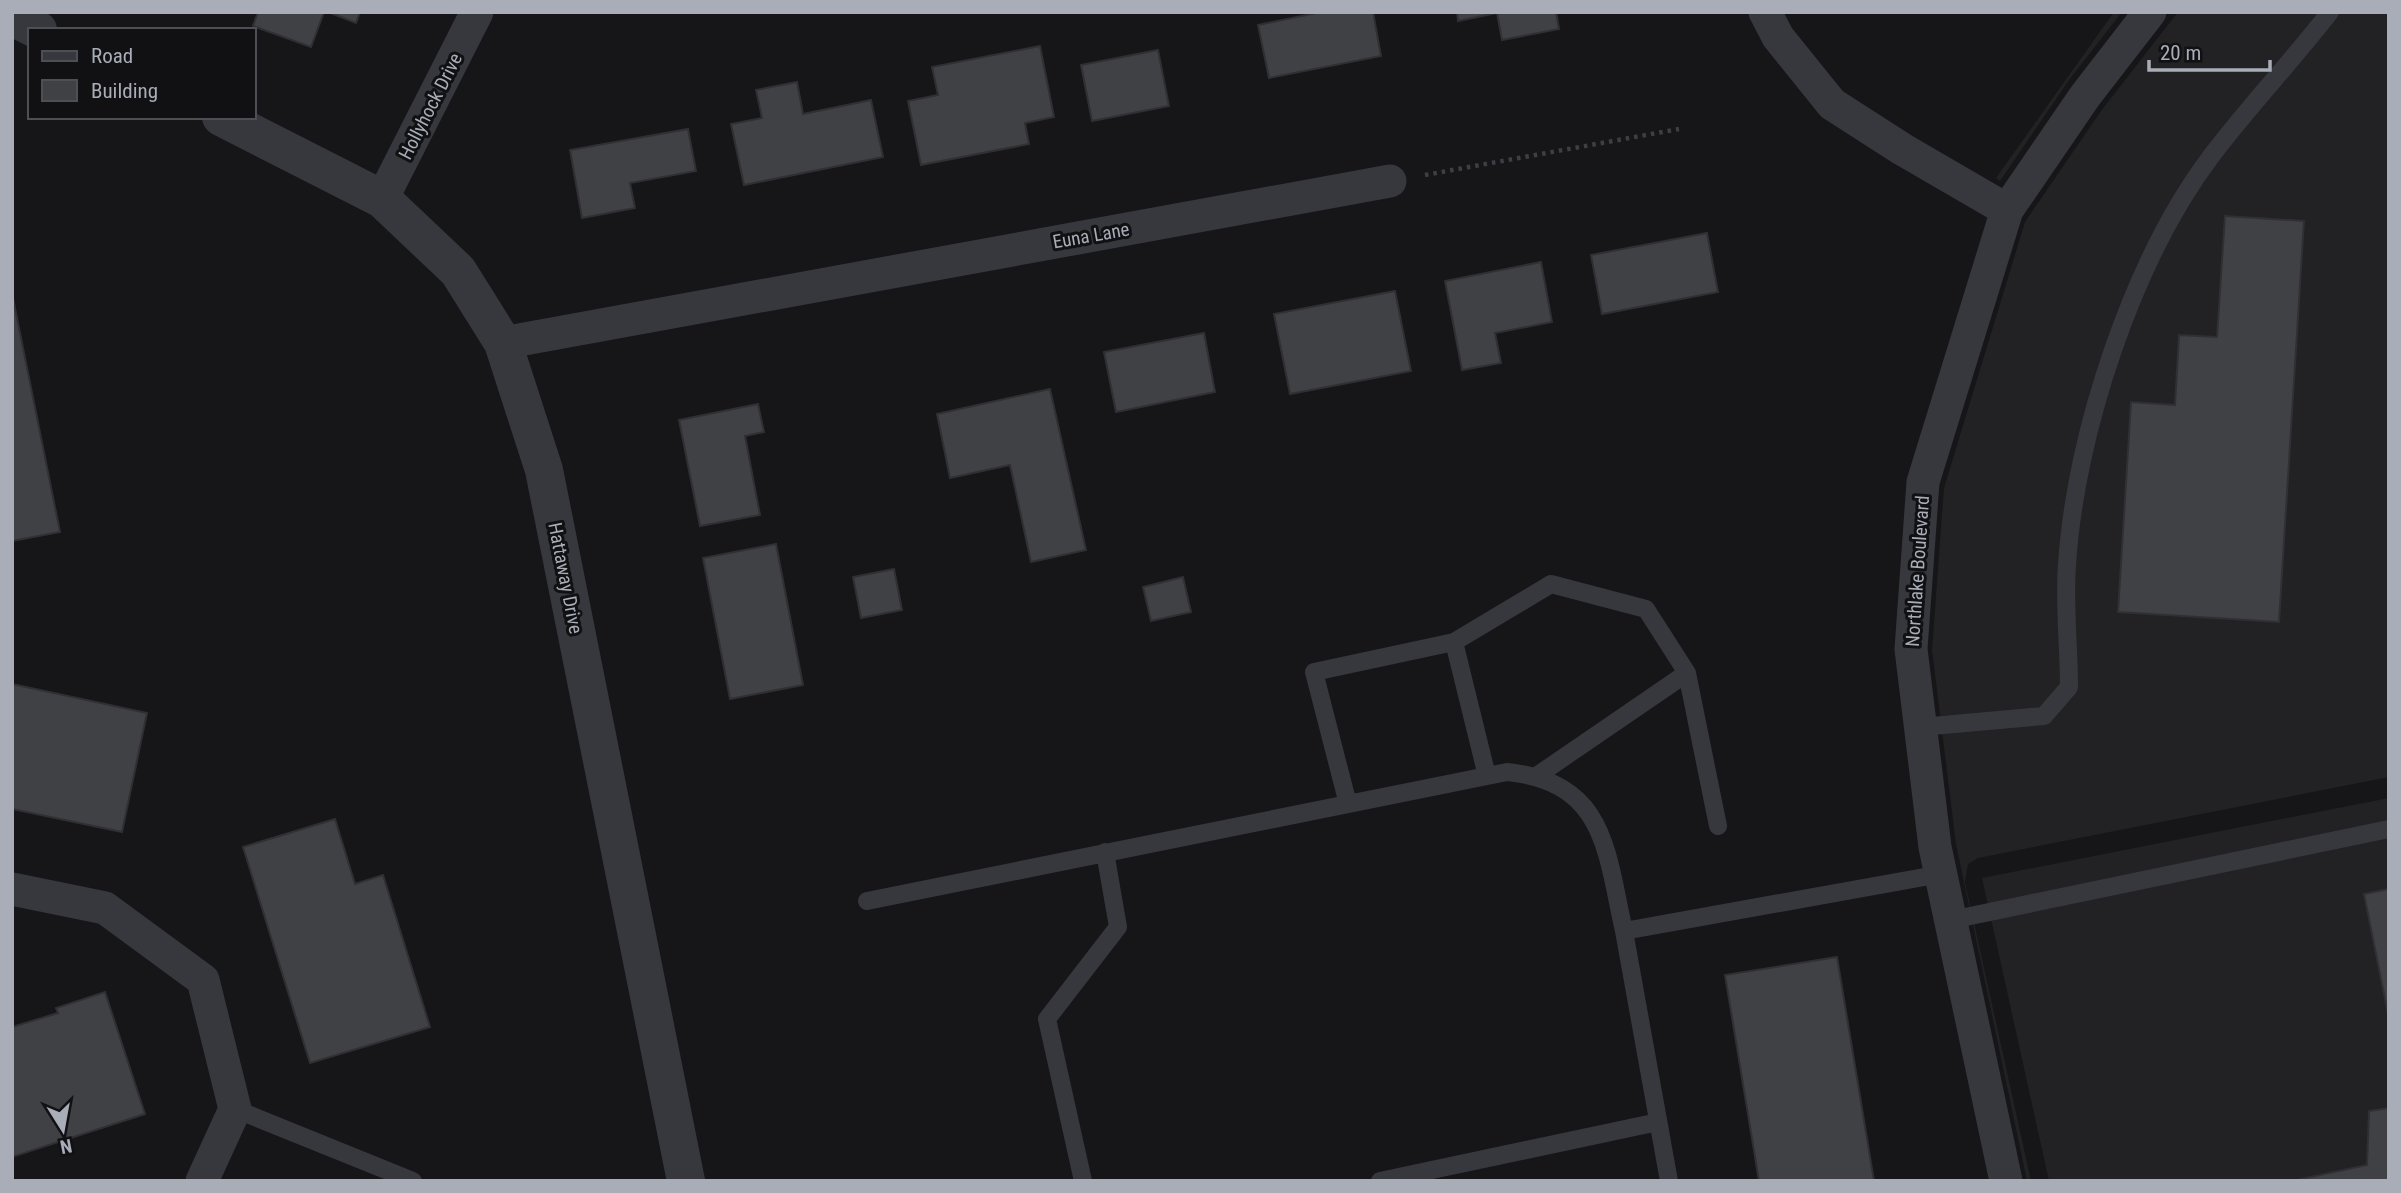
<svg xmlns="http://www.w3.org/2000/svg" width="2401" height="1193" viewBox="0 0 2401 1193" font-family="'Roboto Condensed',sans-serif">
<rect width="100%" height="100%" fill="#161618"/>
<path fill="#222225" d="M2114,12H2122L2069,80L2000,181L1996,178Z
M2178,12H2389V777L1978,858L1968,864L1965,882L2031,1181H2027L1956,844L1932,650L1944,488L2025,222L2101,111Z
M2389,798V1181H2049L1982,878Z"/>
<path fill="#404145" stroke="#303034" stroke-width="2" d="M258,12H324L311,47L253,26Z
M328,12H360L356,23Z
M1321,12H1373L1381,56L1269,78L1258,25Z
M1457,12H1556L1559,29L1502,40L1497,13L1458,21Z
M1040,46L1054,117L1025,123L1029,144L921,165L908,101L938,95L932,67Z
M1158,50L1169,106L1092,121L1081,65Z
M797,82L803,114L871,100L883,157L744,185L731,124L762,118L756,90Z
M688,129L696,171L630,183L635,208L582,218L570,150Z
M2225,216L2304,221L2279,622L2118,612L2131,402L2175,405L2179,335L2217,337Z
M1707,233L1718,292L1602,314L1591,255Z
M1541,262L1552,322L1495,333L1501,363L1462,370L1445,281Z
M1395,291L1411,371L1290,394L1274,314Z
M12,293L60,532L12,541Z
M1204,333L1215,392L1116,412L1104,352Z
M1050,389L1086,550L1031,562L1010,465L950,478L937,414Z
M758,404L764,432L745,436L760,515L700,526L679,420Z
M776,544L803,685L730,699L703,558Z
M894,569L902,610L861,618L853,577Z
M1183,577L1191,612L1151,621L1143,587Z
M12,684L147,713L122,832L12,809Z
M335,819L355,884L383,875L430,1027L310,1063L243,847Z
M2389,889V1019L2364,894Z
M1837,957L1874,1181H1759L1725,975Z
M105,992L145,1114L12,1157V1027L58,1013L56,1008Z
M2389,1108V1181H2292L2367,1165L2369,1111Z"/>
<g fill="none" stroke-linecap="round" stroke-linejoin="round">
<path stroke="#3d3f44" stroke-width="4.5" stroke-dasharray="3.5 5" stroke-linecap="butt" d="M1425,175L1679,129"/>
<path stroke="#37383d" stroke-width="18" d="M1454,642L1551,584L1646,609L1687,673
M1921,727L2044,716L2069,687C2069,647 2064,605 2067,565C2075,435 2133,259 2212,155C2249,106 2292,61 2330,12
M1538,775L1687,673L1718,826
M1348,804L1314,672L1454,642L1487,776
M867,901L1507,772C1606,782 1606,851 1624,931
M1951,920L2389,829
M235,1109L413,1181
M1083,1181L1047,1019L1118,927L1105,852
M1380,1181L1658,1122
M1669,1181L1624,931L1941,874"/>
<path stroke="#37383d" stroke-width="33" d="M1765,12L1778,37L1832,104L1902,149L2007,210
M382,199L477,12
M503,343L1390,181
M12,889L105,908L203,980L235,1109L202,1181
M2006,1181L1935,847L1911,649L1923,482L2007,210L2085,96L2150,12"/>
<path stroke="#37383d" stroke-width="38" d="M12,17L38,30
M221,117L382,199L458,271L503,343L544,470L686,1181"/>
</g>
<g text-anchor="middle" stroke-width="6" stroke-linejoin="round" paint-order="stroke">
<g font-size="19" fill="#a8adb8" stroke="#111113">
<text transform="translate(430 106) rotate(-63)" y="7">Hollyhock Drive</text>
<text transform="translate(1091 235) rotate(-10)" y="7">Euna Lane</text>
<text transform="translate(1917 571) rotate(-86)" y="7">Northlake Boulevard</text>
<text transform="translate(566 578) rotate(79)" y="7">Hattaway Drive</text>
</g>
</g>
<rect width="2401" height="1193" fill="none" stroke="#a8adb8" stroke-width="28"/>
<rect x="28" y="28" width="228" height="91" fill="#111113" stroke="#4d4f55" stroke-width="2"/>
<rect x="42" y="51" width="35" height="10" fill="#37383d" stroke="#4d4f55" stroke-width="2"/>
<text x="91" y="63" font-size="21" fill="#a8adb8">Road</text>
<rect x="42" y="80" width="35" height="21" fill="#404145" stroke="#4d4f55" stroke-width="2"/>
<text x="91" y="98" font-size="21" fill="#a8adb8">Building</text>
<g transform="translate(63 1130) rotate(169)" stroke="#111113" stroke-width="5" paint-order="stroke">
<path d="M0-5L12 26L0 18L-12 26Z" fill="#a8adb8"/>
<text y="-10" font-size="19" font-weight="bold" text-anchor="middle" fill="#a8adb8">N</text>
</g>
<path d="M2149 60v10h121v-10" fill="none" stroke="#a8adb8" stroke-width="3.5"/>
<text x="2160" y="60" font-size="21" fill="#a8adb8" stroke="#111113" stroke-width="5" paint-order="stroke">20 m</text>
</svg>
